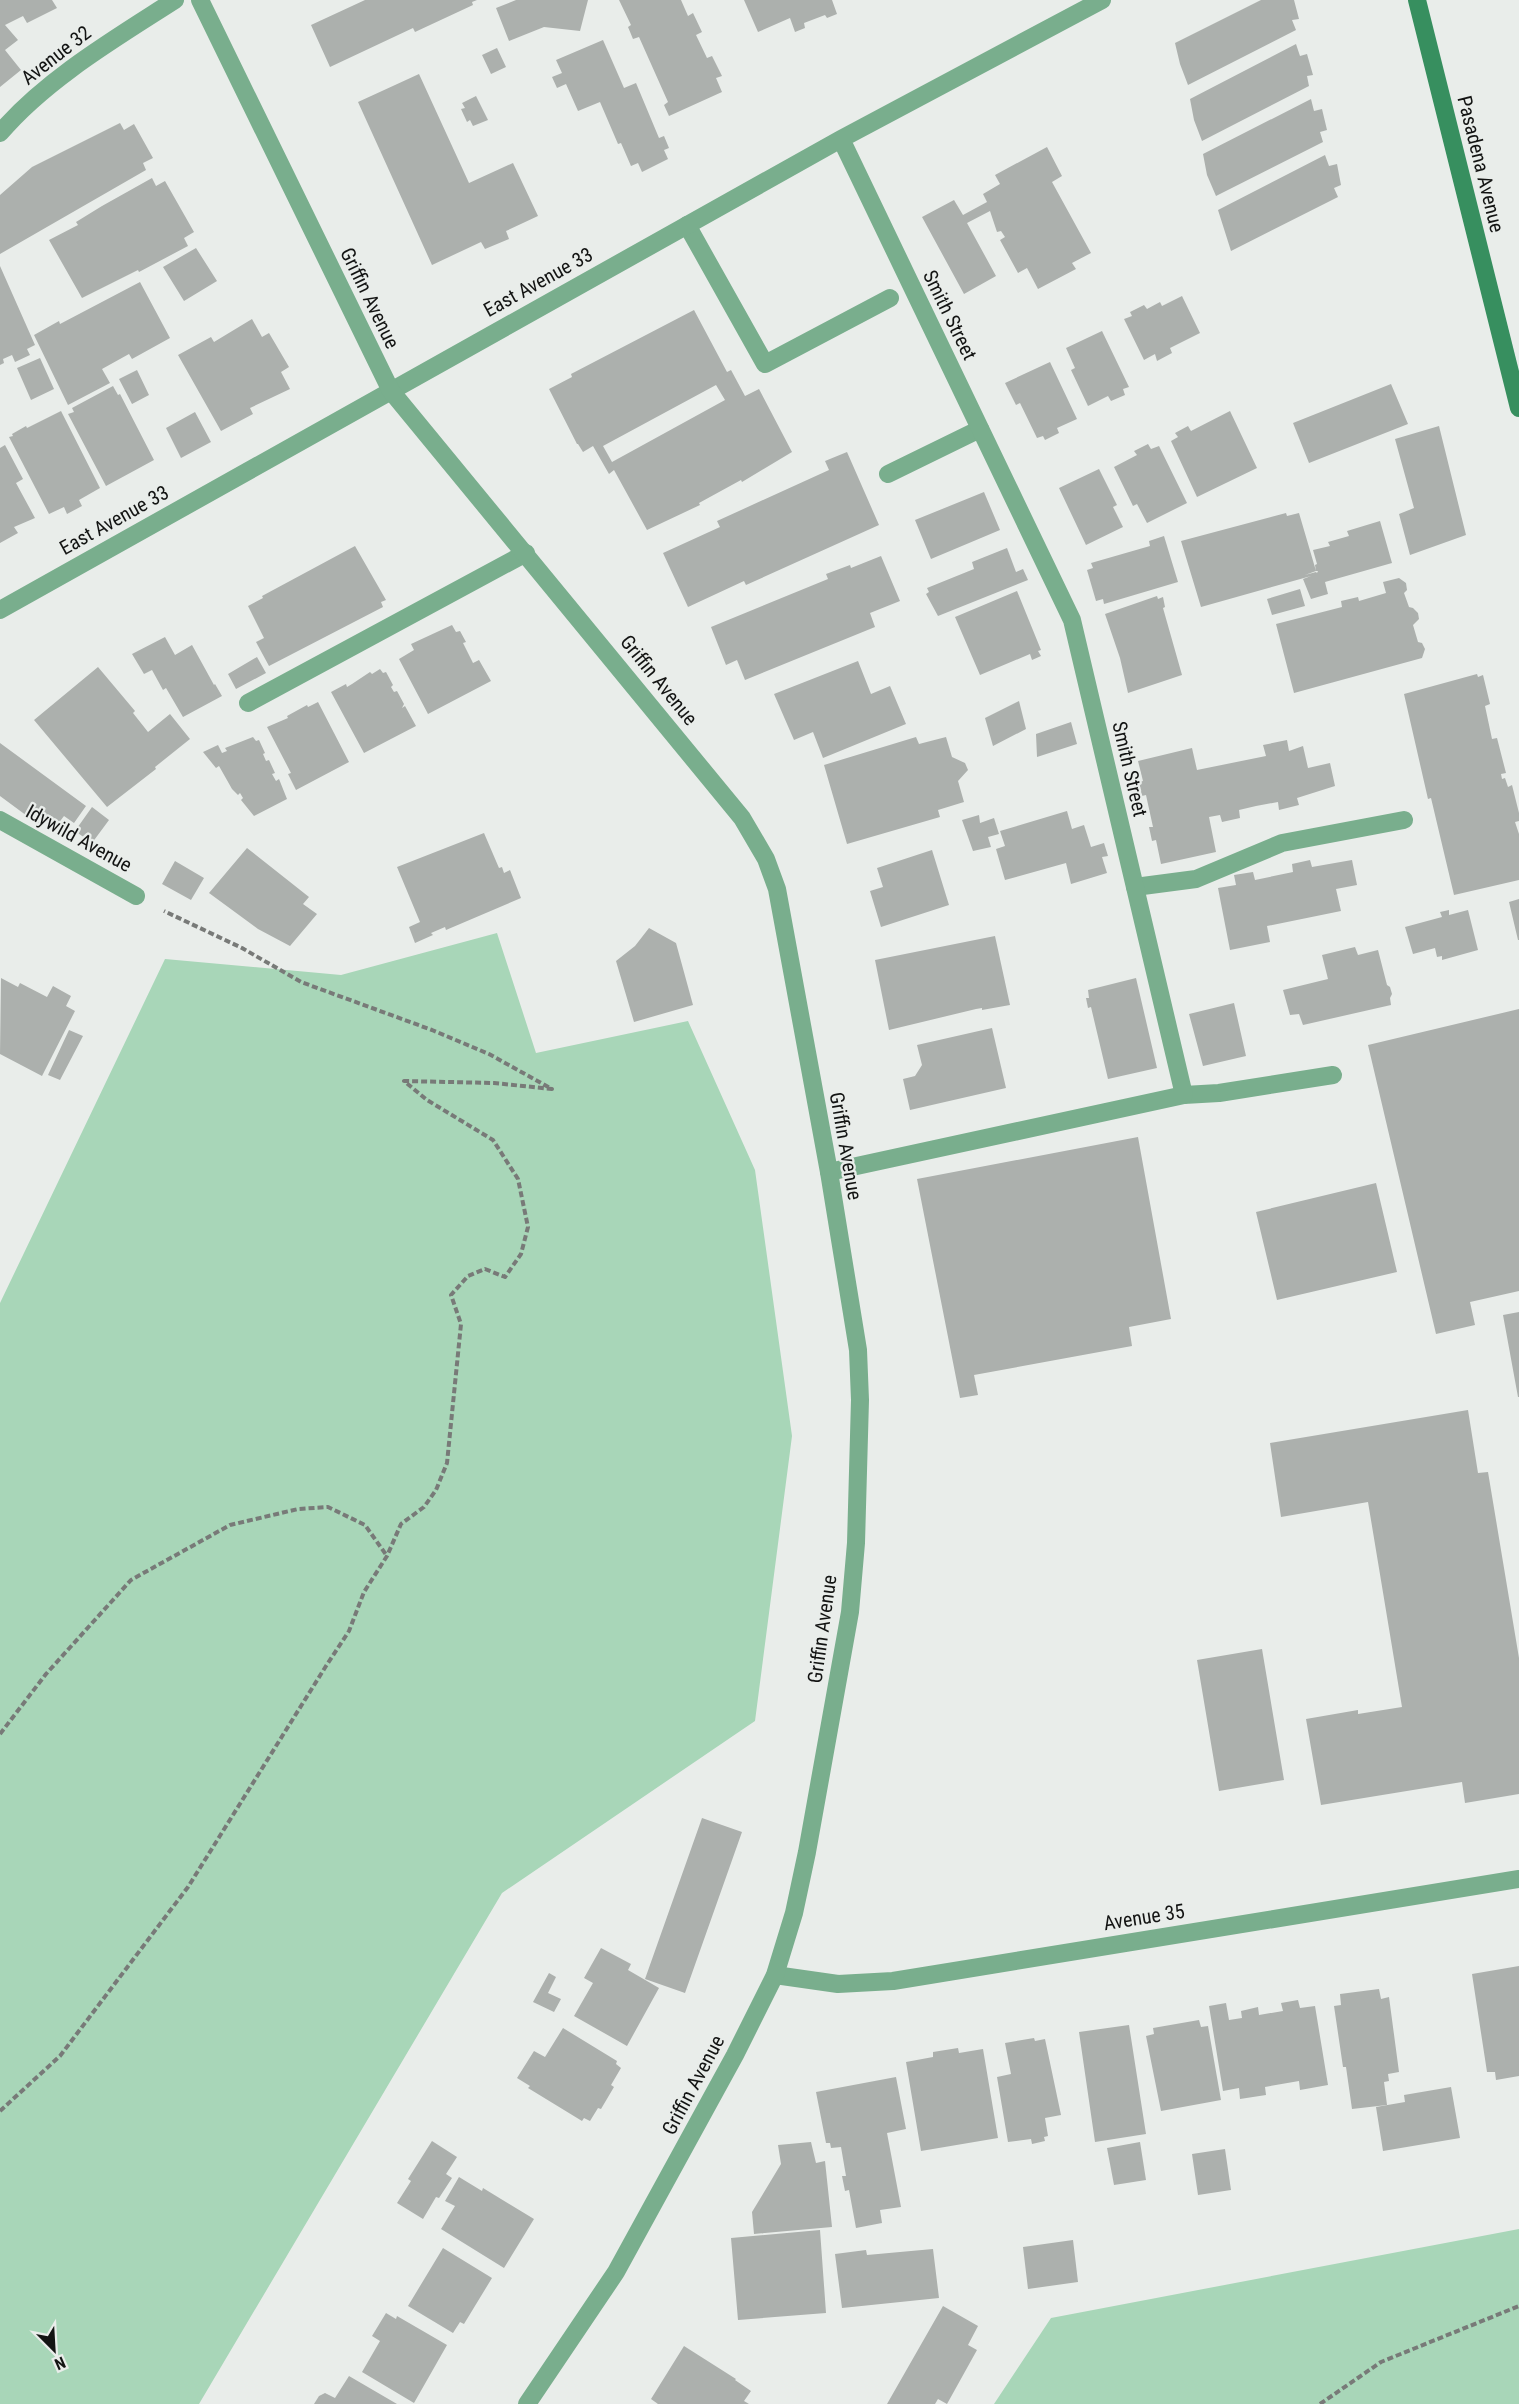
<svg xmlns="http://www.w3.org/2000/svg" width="1519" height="2404" viewBox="0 0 1519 2404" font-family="'Roboto Condensed',sans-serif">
<rect width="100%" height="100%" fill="#e9edea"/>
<path fill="#a8d6b8" d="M497,933L536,1053L688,1021L755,1170L792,1436L755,1721L502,1893L199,2404H0V1303L165,959L341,975Z
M1519,2229V2404H994L1051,2318Z"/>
<path fill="#acb0ad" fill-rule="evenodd" d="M0,0H52L57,8L27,23L23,16L5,25L18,40L5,50L21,70L0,87Z
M365,0H477L472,2L473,5L415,32L413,28L330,67L311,25Z
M516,0H588L580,31L544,27L509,41L496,8Z
M619,0H681L688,16L693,13L702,32L696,35L707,58L712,56L722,76L716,78L722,92L669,116L664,105L668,102L639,37L633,39L628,27L631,25Z
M744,0H832L837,14L827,18L825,15L804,23L805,28L795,32L790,18L758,32Z
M1261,0H1294L1299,19L1292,20L1296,30L1188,85L1180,64L1175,43Z
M603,40L624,88L636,83L659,138L664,136L669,148L664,150L668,159L642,172L638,163L631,166L621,143L618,144L600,102L578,111L566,84L557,88L552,77L562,73L556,60Z
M1296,44L1300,56L1307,54L1313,75L1307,76L1309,86L1202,141L1194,120L1190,99Z
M497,48L506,67L491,74L482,55Z
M419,74L469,183L513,163L538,216L506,231L509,239L485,249L481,242L432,265L358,102Z
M476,96L488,120L473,126L470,120L467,122L461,109L465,108L462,103Z
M1311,99L1314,111L1322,109L1327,130L1320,132L1323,142L1216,196L1207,175L1203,154Z
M120,123L124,130L134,124L153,158L143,163L146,170L0,254V195L32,167Z
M1047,147L1062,176L1052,182L1091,253L1072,263L1076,269L1038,289L1027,268L1018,273L1000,240L1005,237L1001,231L997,232L990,211L967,223L996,276L964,294L922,217L954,200L963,215L987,202L983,194L1000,184L995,175Z
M1325,155L1329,166L1337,164L1341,185L1334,188L1338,197L1231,251L1218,210Z
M152,178L156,186L165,181L194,232L184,238L188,246L139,272L138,270L82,298L49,240L78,225L76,222L102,206Z
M196,248L217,281L184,301L163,267Z
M0,266L35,345L27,349L30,355L15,362L12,355L3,359L4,363L0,365Z
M140,282L170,338L132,359L129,354L102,369L110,383L68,405L34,335L59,321L60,324Z
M1182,296L1200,333L1170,348L1172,353L1157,361L1155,354L1144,360L1124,319L1132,316L1130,312L1144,305L1147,309L1160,302L1162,306Z
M694,310L727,372L731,370L745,396L759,389L792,452L742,482L741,480L699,503L700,505L647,530L614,470L609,474L593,446L583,452L578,444H577L549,389L572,377L571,374ZM716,385L725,400L612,462L603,446Z
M252,319L262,337L269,333L289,367L281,372L290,389L250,408L253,414L221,431L178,355L211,337L214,342Z
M1102,331L1129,387L1123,389L1125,395L1111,401L1108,396L1088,406L1071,370L1075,368L1066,348Z
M40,358L54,389L31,400L17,368Z
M1050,362L1077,419L1057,428L1059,433L1045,440L1043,436L1037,438L1020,403L1016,405L1005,383Z
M137,370L149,395L132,404L119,379Z
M1391,384L1408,424L1309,463L1293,423Z
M113,386L118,395L120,394L154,460L106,486L68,414L74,412L72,408Z
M61,411L100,488L79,500L82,506L67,514L64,507L49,514L9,437L13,436L12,434L26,426L27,428Z
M1230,411L1257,468L1197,497L1171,441L1178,437L1175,433L1188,426L1191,431Z
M195,412L211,442L181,458L166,428Z
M1439,426L1466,535L1410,555L1399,514L1414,508L1395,439Z
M1148,444L1151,449L1159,446L1187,503L1147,523L1137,504L1133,506L1114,467L1137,455L1134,451Z
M5,445L23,479L16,483L35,518L14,527L18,533L0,543V448Z
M847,452L879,525L746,585L744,581L688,607L663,553L720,527L717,521L829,470L825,461Z
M1099,469L1117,505L1113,507L1123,527L1086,545L1059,488Z
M984,492L1000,530L931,559L915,520Z
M1286,513L1287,516L1299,513L1316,571L1305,575L1316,572L1317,573L1318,571H1316L1315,565L1317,564L1313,550L1330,546L1328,542L1349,536L1347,531L1380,521L1392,563L1325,582L1328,594L1311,599L1303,579L1311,576L1201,607L1181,541Z
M1164,536L1178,582L1104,604L1103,599L1096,601L1087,570L1093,568L1091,563L1150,546L1149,541Z
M355,546L386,600L381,602L383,607L269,666L256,642L264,638L248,606L263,598L262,596Z
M1007,548L1016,572L1023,569L1028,580L938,616L926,594L929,592L927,588L974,569L972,562Z
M881,556L900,601L870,613L875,627L745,680L737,660L726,665L711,627L828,579L826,574L850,565L851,568Z
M1399,578L1406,583L1407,590L1404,593L1409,607L1413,608L1418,613L1419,619L1413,625L1418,642L1422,643L1425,649L1422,658L1294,693L1276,624L1342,607L1341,601L1358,597L1359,601L1386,593L1383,582Z
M1300,589L1305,606L1272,615L1267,599Z
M1017,591L1041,650L1038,651L1041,656L1032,660L1030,654L980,675L955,617Z
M1157,596L1158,599L1163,597L1165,607L1163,608L1182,675L1128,693L1120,658L1105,614Z
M452,625L456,632L460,631L466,642L463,643L473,663L479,660L491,681L428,714L399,659L414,650L411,644Z
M165,637L175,655L192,645L214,685L215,684L222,696L183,717L166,688L163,690L152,670L144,674L132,654Z
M257,657L266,673L236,689L228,674Z
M858,661L871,694L890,686L906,724L823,758L813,732L794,740L774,694Z
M98,667L135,711L133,713L148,732L170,714L190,739L155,767L156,769L107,807L34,720Z
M380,669L383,673L386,672L393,685L391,687L394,692L397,691L404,704L402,708L405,706L416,726L364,753L331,692L346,684L347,687L352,684L370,672L372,674Z
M1477,674L1478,677L1483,675L1490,704L1485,706L1492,739L1497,738L1506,773L1501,774L1502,779L1505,778L1508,787L1512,785L1519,813V821L1515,822L1519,834V880L1454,895L1431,798L1428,799L1404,694Z
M1019,701L1026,729L993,746L985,718Z
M318,702L349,762L296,790L288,774L291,773L267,727L288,718L287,716L307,705L308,707Z
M1071,722L1077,744L1037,757L1036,734Z
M253,737L256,741L259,740L265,753L263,754L266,761L269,760L275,773L272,774L276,781L279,779L287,799L254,816L241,800L243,798L240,793L238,795L232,789L219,766L216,768L203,752L218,745L222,753L227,751L225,748Z
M916,737L919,744L946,737L952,757L965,763L968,770L958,781L964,802L938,810L940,817L847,844L824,765Z
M1287,740L1289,751L1303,746L1308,768L1330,763L1335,786L1297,798L1299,805L1279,810L1278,802L1256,806L1239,810L1240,818L1222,822L1220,815L1209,817L1216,852L1161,864L1156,840L1152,841L1149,827H1153L1146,795L1142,796L1139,782L1143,781L1138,761L1192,748L1197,770L1266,756L1263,745Z
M0,743L86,806L74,823L64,816L54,829L46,823L42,827L0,796Z
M92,807L109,820L92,843L75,831Z
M1067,811L1072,829L1084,825L1091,847L1104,843L1108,856L1102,857L1107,873L1071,884L1066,863L1005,880L996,849L1005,846L1000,831Z
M979,815L980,823L994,818L999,834L988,837L991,847L973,851L962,820Z
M484,833L499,868L502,867L504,873L510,870L521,898L446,930L445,927L431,933L433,935L415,943L409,927L420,922L397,867Z
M247,848L309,897L303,904L317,914L290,946L258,929L209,893Z
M932,850L949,905L881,927L870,891L883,887L877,868Z
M1310,860L1312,867L1352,860L1357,885L1336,889L1341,911L1267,926L1270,942L1230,950L1218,888L1236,885L1234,875L1253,872L1255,880L1293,872L1292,864Z
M175,861L204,878L191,900L162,884Z
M1519,899V940H1518L1509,902Z
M1449,910V915L1468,910L1478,950L1442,960V956L1437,957L1435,948L1413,954L1405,927L1442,917L1440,912Z
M649,928L676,943L693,1005L634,1022L616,961L635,946Z
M995,936L1010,1005L982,1010V1008L976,1009L889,1030L875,960Z
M1355,947L1358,955L1378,950L1387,985L1390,987L1392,994L1390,998L1391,1005L1303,1025L1299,1014L1290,1015L1283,990L1328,979L1322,955Z
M1,978L18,987L20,983L47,997L53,986L71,996L66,1006L75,1011L42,1076L0,1054Z
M1136,978L1157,1068L1108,1079L1091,1007L1088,1008L1086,998H1089L1088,990Z
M1234,1003L1246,1056L1203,1066L1189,1014Z
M1519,1009V1291L1470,1302L1475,1325L1436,1334L1368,1045Z
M992,1028L1006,1088L910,1110L903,1079L915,1076L922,1065L917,1045Z
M69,1030L83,1036L60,1080L48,1075Z
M1138,1137L1171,1319L1129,1327L1132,1346L974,1375L978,1395L960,1398L917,1179Z
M1376,1183L1397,1272L1277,1300L1256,1212Z
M1519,1312V1397H1518L1503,1315Z
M1468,1410L1478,1473L1488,1472L1519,1658V1794L1465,1803L1462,1782L1321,1805L1306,1719L1358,1710V1714L1402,1707L1368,1502L1281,1517L1270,1443Z
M1262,1649L1284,1780L1219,1791L1197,1660Z
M702,1818L742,1832L685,1993L645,1979Z
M601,1948L631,1964L628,1970L659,1988L627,2046L574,2016L593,1983L584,1978Z
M1519,1966V2076L1496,2080L1495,2072H1487L1472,1974Z
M549,1973L556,1977L548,1993L561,1999L554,2012L533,2002Z
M1379,1989L1381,1999L1389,1997L1399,2072L1388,2074L1389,2081L1384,2082L1387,2105L1352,2109L1346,2067H1343L1334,2006L1341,2005L1340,1994Z
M1298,2000L1300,2008L1315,2006L1328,2085L1300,2090L1299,2081L1265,2087L1266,2095L1240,2099L1239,2088L1223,2091L1209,2006L1226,2003L1229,2020L1242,2018L1241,2011L1258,2007L1259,2015L1283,2011L1281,2003Z
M1199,2020L1201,2027L1208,2026L1221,2100L1161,2111L1146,2036L1154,2034L1153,2028Z
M1129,2025L1146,2134L1095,2142L1079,2032Z
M563,2028L617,2061L616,2064L621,2068L611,2085L614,2087L601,2109L598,2108L590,2121L584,2118L582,2121L528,2088L530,2086L517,2078L534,2051L545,2057Z
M1034,2038L1035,2041L1045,2039L1061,2115L1045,2118L1048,2136L1044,2137L1045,2141L1032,2144L1031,2139L1008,2142L997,2077L1011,2074L1005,2043Z
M958,2048L959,2053L983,2049L998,2138L921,2151L906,2062L933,2057V2052Z
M896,2077L906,2129L887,2133L901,2207L880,2210L882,2223L856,2228L849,2190L845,2191L842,2176H846L841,2147L831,2148L830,2143H826L816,2092Z
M1451,2087L1460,2138L1383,2151L1376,2107L1405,2102L1404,2095Z
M432,2141L457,2157L446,2174L452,2178L439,2198L436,2197L423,2219L397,2203L411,2181L408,2179Z
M811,2142L816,2163L825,2161L832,2227L754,2234L752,2212L781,2164L778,2145Z
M1140,2142L1146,2180L1114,2185L1107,2148Z
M1225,2149L1231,2190L1198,2195L1192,2154Z
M459,2177L482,2191L483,2188L534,2219L504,2268L441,2229L455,2206L445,2201Z
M820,2230L826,2313L738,2320L731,2238Z
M1073,2240L1078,2282L1028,2289L1023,2247Z
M443,2248L492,2278L464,2324L460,2322L453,2333L408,2306Z
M933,2249L939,2298L842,2308L835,2254L866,2250L867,2255Z
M943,2306L978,2326L968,2345L977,2350L947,2404L938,2399L935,2404H887Z
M386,2313L396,2319L397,2316L447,2345L414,2403L362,2372L380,2341L372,2336Z
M684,2346L736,2379L735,2380L751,2391L744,2401L749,2404H658L651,2399Z
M349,2376L397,2404H314L319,2396L325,2393L335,2398Z"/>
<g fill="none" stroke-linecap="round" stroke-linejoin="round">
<path stroke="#787a78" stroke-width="4" stroke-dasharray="6 3" stroke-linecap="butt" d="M0,1734L46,1674L131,1580L230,1525L298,1509L328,1507L365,1525L387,1556
M0,2111L60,2056L188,1887L326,1666L349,1631L364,1592L387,1556L401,1524L424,1507L436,1490L447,1463L461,1324L451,1295L468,1276L485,1269L505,1277L521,1254L528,1227L518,1179L493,1140L427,1100L404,1081L494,1083L552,1089L489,1054L432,1030L301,982L242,948L164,911
M1320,2404L1381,2362L1519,2306"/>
<path stroke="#79ae8d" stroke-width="18" d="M687,225L765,364L890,298
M888,474L980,429
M248,703L526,553
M1135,887L1196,879L1282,843L1404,820
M1184,1095L1219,1093L1333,1075"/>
<path stroke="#79ae8d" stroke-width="18" d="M0,133C46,79 116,38 175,0
M0,610L841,139L1102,0
M0,820L136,896
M829,1172L1184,1095L1072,620L841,139
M775,1975L838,1984L893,1981L1519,1879"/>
<path stroke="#79ae8d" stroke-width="18" d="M200,0L391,391L742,818L766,859L777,889L829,1172L858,1350L860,1400L856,1543L850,1612L807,1852L794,1913L775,1975L735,2055L616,2272L527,2404"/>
<path stroke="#378f5f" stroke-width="18" d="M1417,0L1519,408"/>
</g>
<g text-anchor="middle" stroke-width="4.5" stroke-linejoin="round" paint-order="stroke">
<g font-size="20" fill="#131413" stroke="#e9edea">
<text transform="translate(56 55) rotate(-38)" y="7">Avenue 32</text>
<text transform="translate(1481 164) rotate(76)" y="7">Pasadena Avenue</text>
<text transform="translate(538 282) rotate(-29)" y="7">East Avenue 33</text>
<text transform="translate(370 298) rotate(64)" y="7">Griffin Avenue</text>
<text transform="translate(950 315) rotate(64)" y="7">Smith Street</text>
<text transform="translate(114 520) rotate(-29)" y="7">East Avenue 33</text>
<text transform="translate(659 680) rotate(51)" y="7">Griffin Avenue</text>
<text transform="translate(1130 769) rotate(77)" y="7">Smith Street</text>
<text transform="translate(79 838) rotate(29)" y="7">Idywild Avenue</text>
<text transform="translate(846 1146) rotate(80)" y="7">Griffin Avenue</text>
<text transform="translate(822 1629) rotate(-82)" y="7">Griffin Avenue</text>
<text transform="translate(1144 1917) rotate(-9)" y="7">Avenue 35</text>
<text transform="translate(693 2085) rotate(-62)" y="7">Griffin Avenue</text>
</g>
</g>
<g transform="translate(54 2350) rotate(156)" stroke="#e9edea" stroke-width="4.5" paint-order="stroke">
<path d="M0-4.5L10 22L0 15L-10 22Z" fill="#131413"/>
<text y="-9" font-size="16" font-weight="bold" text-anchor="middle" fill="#131413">N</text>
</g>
</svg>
